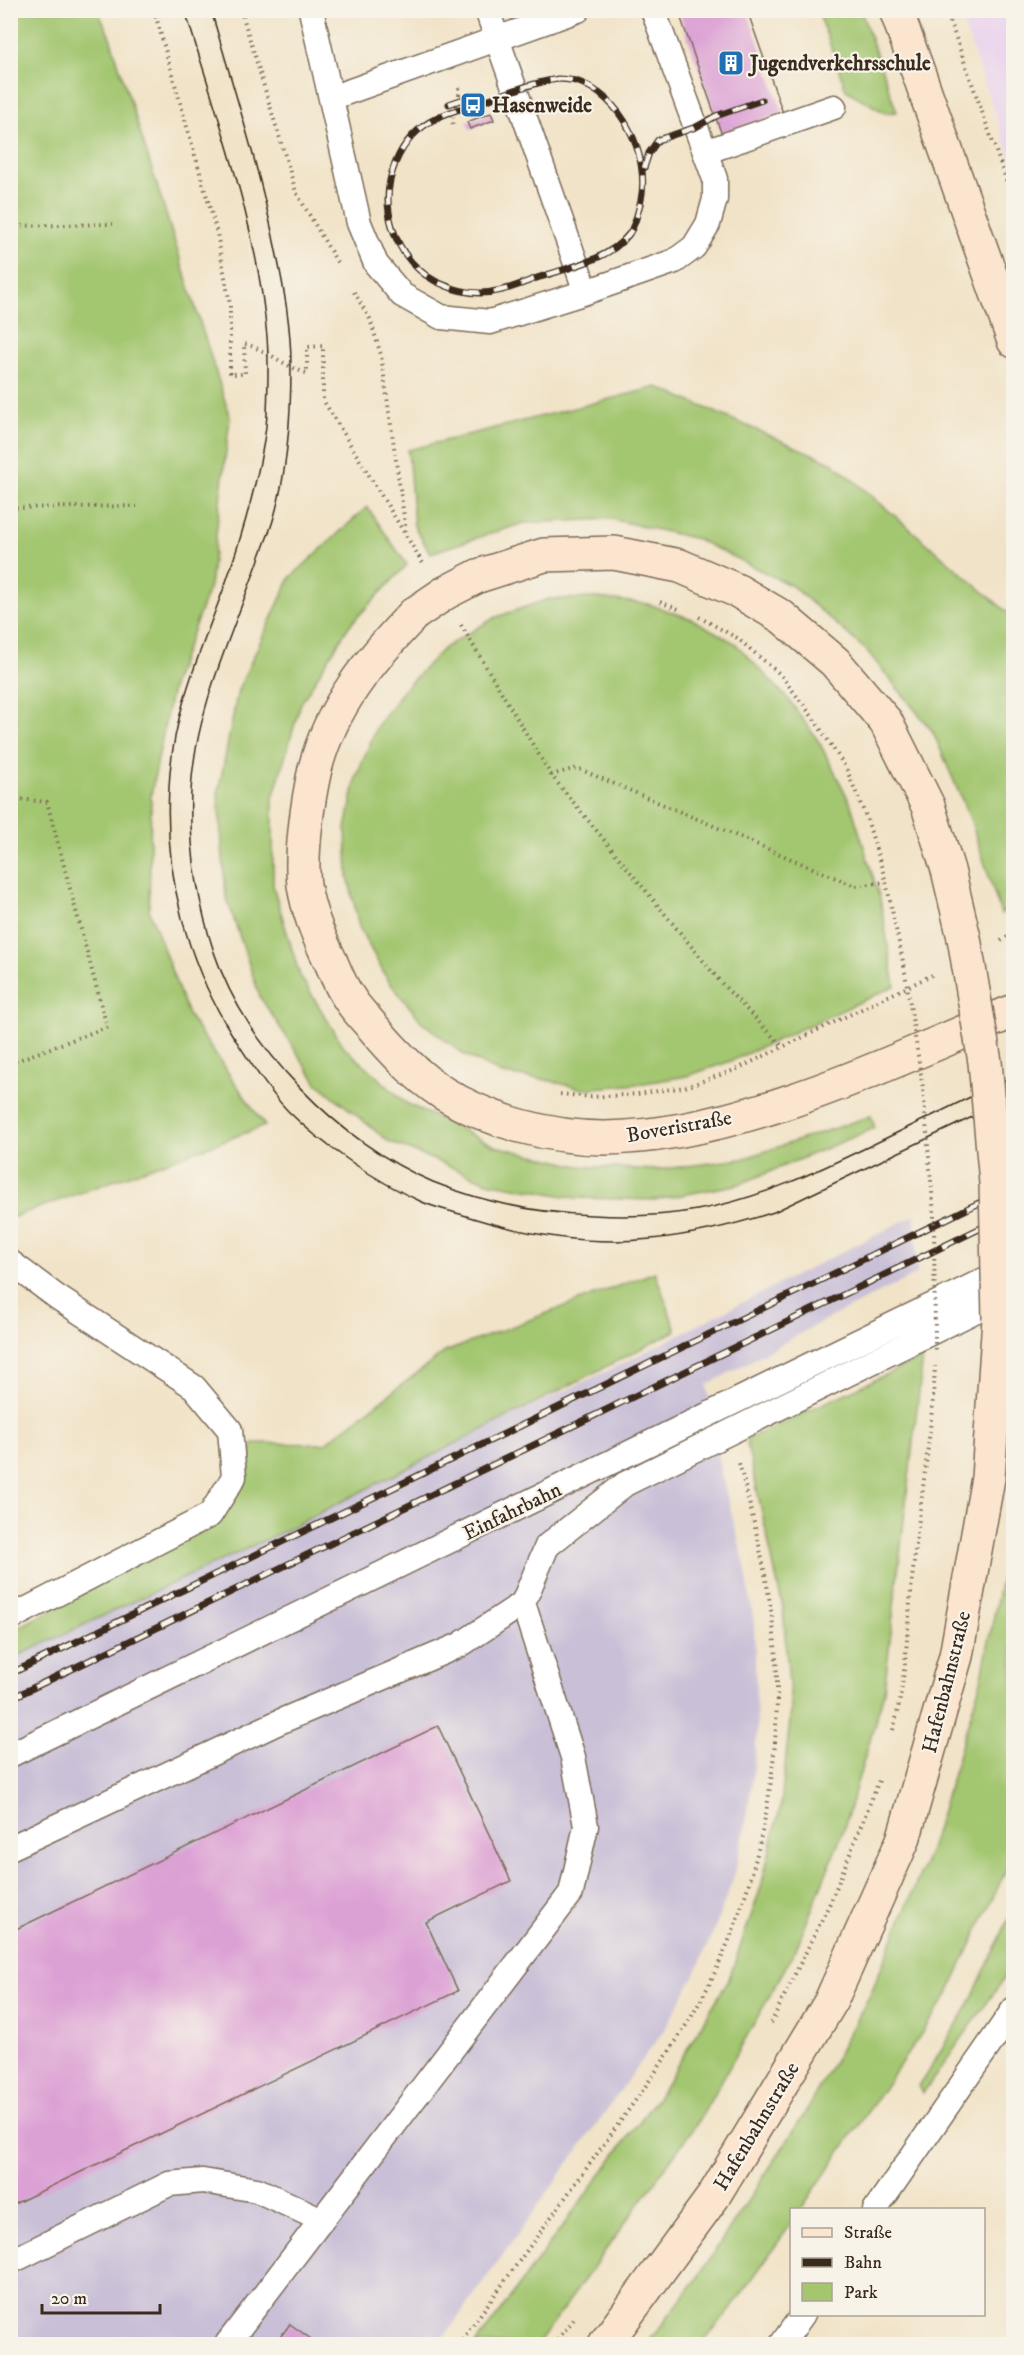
<svg xmlns="http://www.w3.org/2000/svg" width="1024" height="2355" viewBox="0 0 1024 2355" font-family="'IM FELL DW Pica',serif">
<rect width="100%" height="100%" fill="#f7f3e8"/>
<filter id="ink" filterUnits="userSpaceOnUse"><feTurbulence type="fractalNoise" baseFrequency=".0167" numOctaves="2"/><feDisplacementMap in="SourceGraphic" scale="12" xChannelSelector="R" yChannelSelector="G"/><feConvolveMatrix kernelMatrix="1 2 1 2 8 2 1 2 1" color-interpolation-filters="sRGB"/></filter>
<filter id="wash" filterUnits="userSpaceOnUse"><feTurbulence type="fractalNoise" baseFrequency=".008" numOctaves="4" result="noise"/><feDisplacementMap in="SourceGraphic" scale="24" xChannelSelector="R" yChannelSelector="G"/><feGaussianBlur stdDeviation="1.35" result="paint"/><feColorMatrix in="noise" values="0 0 0 0 0 0 0 0 0 0 0 0 0 0 0 0 0 1.4 0 .05"/><feComposite in="paint" operator="in"/></filter>
<g filter="url(#wash)">
<rect width="100%" height="100%" fill="#f1e3c7"/>
<path fill="#e9d1ed" d="M959,11H1013V165Z"/>
<path fill="#c9bfd7" d="M915,1215L917,1274L819,1323L707,1385L720,1469L745,1566L754,1623L757,1730L753,1776L745,1828L734,1876L716,1925L694,1976L666,2027L439,2344H11L10,1659L286,1530L479,1431L609,1370Z"/>
<path fill="#a3c66f" stroke="#6f7846" stroke-width="1.5" d="M11,10L98,11L110,37L230,417L210,586L173,683L151,795L149,910L188,1015L265,1126L11,1218Z
M818,11H861L897,112L885,113L846,90Z
M657,387L833,463L1013,617L1014,903L1001,914L971,821L933,732L867,651L792,586L697,539L611,519L524,523L430,553L414,526L408,450Z
M367,507L407,565L349,626L301,703L273,798V886L300,976L344,1047L406,1103L495,1146L579,1166L656,1170L742,1159L871,1116L875,1128L740,1184L655,1200L576,1198L487,1182L388,1141L317,1083L260,997L226,896L218,794L238,690L290,578Z
M598,598L648,604L692,619L735,643L789,700L819,742L850,802L880,899L895,986L731,1061L687,1076L638,1084L583,1089L542,1079L502,1074L463,1054L422,1022L387,979L359,927L348,876L346,829L356,777L377,726L405,688L444,648L494,618L548,599Z
M655,1272L676,1331L286,1530L11,1659L10,1632L221,1519L254,1443L324,1444L445,1352Z
M923,1357L884,1692L843,1831L796,1949L700,2119L538,2344H476L662,2091L729,1979L761,1887L781,1804L791,1710L783,1608L746,1440Z
M1013,1518V1855L947,1996L801,2209L792,2210L791,2224L730,2310L701,2344H647L696,2280L802,2118L870,1995L930,1850L982,1677Z
M1013,1909V1966L923,2093L919,2086L968,2006Z"/>
<g id="blocks">
<path fill="#dca1d4" d="M678,10H747L783,113L722,135Z
M491,113L494,120L470,129L467,122Z
M438,1726L511,1881L426,1922L458,1991L10,2206V1932Z
M290,2324L318,2344H275Z"/>
</g>
</g>
<g filter="url(#ink)">
<use href="#blocks" fill-opacity="0" stroke="#7b6b59" stroke-width="1.5"/>
<g fill="none" stroke-linecap="round" stroke-linejoin="round">
<g stroke="#7b6b59" stroke-width="27">
<path id="service" d="M311,10L359,223L376,264L402,295L441,317L490,322L586,292L675,261L694,247L708,224L715,199V179L653,10
M487,10L586,292
M331,98L578,10
M705,152L834,107
M10,1262L57,1297L194,1387L230,1430L234,1477L210,1515L10,1618
M523,1603L547,1546L625,1484L1011,1293
M10,1755L1011,1267
M10,1848L279,1722L460,1645L523,1603L573,1757L586,1826L571,1893L227,2344
M875,2210L1014,2009
M10,2262L169,2184L203,2181L257,2190L322,2220
M782,2344L803,2314"/>
</g>
<g stroke="#7b6b59" stroke-width="36">
<path id="secondary" d="M896,10L1014,341
M478,576L544,555L614,553L680,566L738,591L782,617L835,662L886,722L928,806L948,870L964,938
M414,614C370,660 331,706 315,769C308,799 300,855 304,885C308,912 319,938 331,962C336,974 341,987 349,998C355,1008 364,1017 371,1025C392,1050 415,1075 443,1093C488,1121 551,1138 604,1138C739,1137 889,1062 1014,1011
M605,2344L713,2197L830,2003L903,1840L956,1656L988,1478L999,1319"/>
</g>
<path stroke="#7b6b59" stroke-width="4" stroke-dasharray="1.5 4.5" stroke-linecap="butt" d="M154,10L217,233L230,305V374H245L244,344C267,349 284,367 307,373V347L323,346V400L424,565
M241,10L296,192L338,264
M946,10L1014,202
M453,124L452,119L460,91L459,87
M10,226L113,224
M354,292L370,319L381,355L406,531
M10,508L137,506
M660,602L681,610
M699,617L737,638L781,675L814,719L846,768L867,819L886,882L904,966
M461,625L551,775L723,985L782,1046
M551,775L577,768L855,886L886,882
M10,798L47,802L107,1027L10,1063
M1001,941L1014,931
M560,1094L591,1097L638,1094L685,1087L735,1070L932,975
M893,1730C908,1675 907,1618 914,1562C921,1496 932,1431 935,1366
M771,2023L831,1901L880,1778
M459,2344C504,2282 549,2220 594,2158C631,2106 670,2055 701,2000C752,1905 777,1797 777,1689C777,1613 758,1536 739,1463
M554,2344L574,2319"/>
<use href="#service" stroke="#fff" stroke-width="24"/>
<use href="#secondary" stroke="#fce5cf" stroke-width="33"/>
<path stroke="#3b2a1e" stroke-width="1.5" d="M185,10C217,117 258,226 267,337C269,362 268,388 267,413C266,438 260,464 254,488C246,521 236,553 225,585C200,652 172,715 169,787C164,875 186,961 233,1036C250,1062 267,1089 288,1111C321,1144 377,1182 420,1201C432,1207 447,1210 460,1214C521,1234 587,1246 651,1239C693,1235 734,1225 774,1212L1014,1097
M211,10C234,90 260,170 276,251C284,289 291,326 291,365C291,414 288,469 274,517C270,532 263,547 258,562C231,637 195,711 191,791C189,846 197,900 214,952C246,1048 340,1143 433,1182C482,1202 538,1213 592,1215C626,1217 662,1216 697,1210C760,1199 818,1171 876,1143C921,1121 968,1098 1014,1076"/>
<g stroke="#3b2a1e" stroke-width="7">
<path id="rail" d="M558,79C564,79 570,80 576,81C622,96 650,155 641,200C638,211 636,224 629,234C609,260 570,267 540,277C528,281 515,287 502,290C483,295 462,293 444,285C418,275 399,252 392,226C380,185 397,137 437,118C452,110 469,107 484,101C509,92 532,83 558,79Z
M449,104L472,96
M644,168L649,153L658,140L696,127L716,116L762,100
M10,1674L1014,1186
M10,1699L1014,1212"/>
</g>
<use href="#rail" stroke="#f7f3e8" stroke-width="4.5" stroke-dasharray="14" stroke-linecap="butt"/>
<g stroke="#7b6b59" stroke-width="36" stroke-linecap="butt">
<path id="secondary-bridge" d="M414,614L445,593L478,576
M964,938L985,1062L996,1183L999,1319"/>
</g>
<path stroke="#7b6b59" stroke-width="4" stroke-dasharray="1.5 4.5" stroke-linecap="butt" d="M904,966L923,1088L934,1215L935,1350"/>
<use href="#secondary-bridge" stroke="#fce5cf" stroke-width="33"/>
</g>
</g>
<defs>
<g id="building-square" transform="scale(1.35)"><rect x="-9" y="-9" width="18" height="18" rx="4" fill="#1f6fb2" stroke="#f7f3e8"/><path d="M-4-6H4V6H1V3H-1V6H-4ZM-2.5-4.3h1.7v1.8h-1.7ZM.8-4.3h1.7v1.8H.8ZM-2.5-1h1.7V.8h-1.7ZM.8-1h1.7V.8H.8Z" fill="#fff"/></g>
<g id="bus-square" transform="scale(1.35)"><rect x="-9" y="-9" width="18" height="18" rx="4" fill="#1f6fb2" stroke="#f7f3e8"/><path d="M-5-6H5V4H4V6H2V4H-2V6H-4V4H-5ZM-3.5-4V0h7V-4ZM-3.5 1.2v1.5H-2V1.2ZM2 1.2v1.5H3.5V1.2Z" fill="#fff"/></g>
</defs>
<g fill-rule="evenodd">
<use href="#building-square" x="731" y="63"/>
<use href="#bus-square" x="473" y="105"/>
</g>
<g text-anchor="middle" stroke-width="4.5" stroke-linejoin="round" paint-order="stroke">
<g font-size="21" font-weight="bold" fill="#3b2a1e" stroke="#f7f3e8" text-anchor="start">
<text x="750" y="70">Jugendverkehrsschule</text>
<text x="492" y="112">Hasenweide</text>
</g>
<g font-size="21" fill="#3b2a1e" stroke="#f7f3e8">
<text transform="translate(679 1126) rotate(-10)" y="7">Boveristraße</text>
<text transform="translate(512 1511) rotate(-26)" y="7">Einfahrbahn</text>
<text transform="translate(946 1682) rotate(-76)" y="7">Hafenbahnstraße</text>
<text transform="translate(756 2126) rotate(-59)" y="7">Hafenbahnstraße</text>
</g>
</g>
<rect width="1024" height="2355" fill="none" stroke="#f7f3e8" stroke-width="36"/>
<rect x="790" y="2208" width="195" height="108" fill="#f7f3e8" stroke="#aca397" stroke-width="1.5"/>
<rect x="802" y="2228" width="30" height="9" fill="#fce5cf" stroke="#aca397" stroke-width="1.5"/>
<text x="844" y="2238" font-size="18" fill="#3b2a1e">Straße</text>
<rect x="802" y="2258" width="30" height="9" fill="#3b2a1e" stroke="#aca397" stroke-width="1.5"/>
<text x="844" y="2268" font-size="18" fill="#3b2a1e">Bahn</text>
<rect x="802" y="2283" width="30" height="18" fill="#a3c66f" stroke="#aca397" stroke-width="1.5"/>
<text x="844" y="2298" font-size="18" fill="#3b2a1e">Park</text>
<path d="M42 2304v9h118v-9" fill="none" stroke="#3b2a1e" stroke-width="3"/>
<text x="51" y="2304" font-size="18" fill="#3b2a1e" stroke="#f7f3e8" stroke-width="4.5" paint-order="stroke">20 m</text>
</svg>
